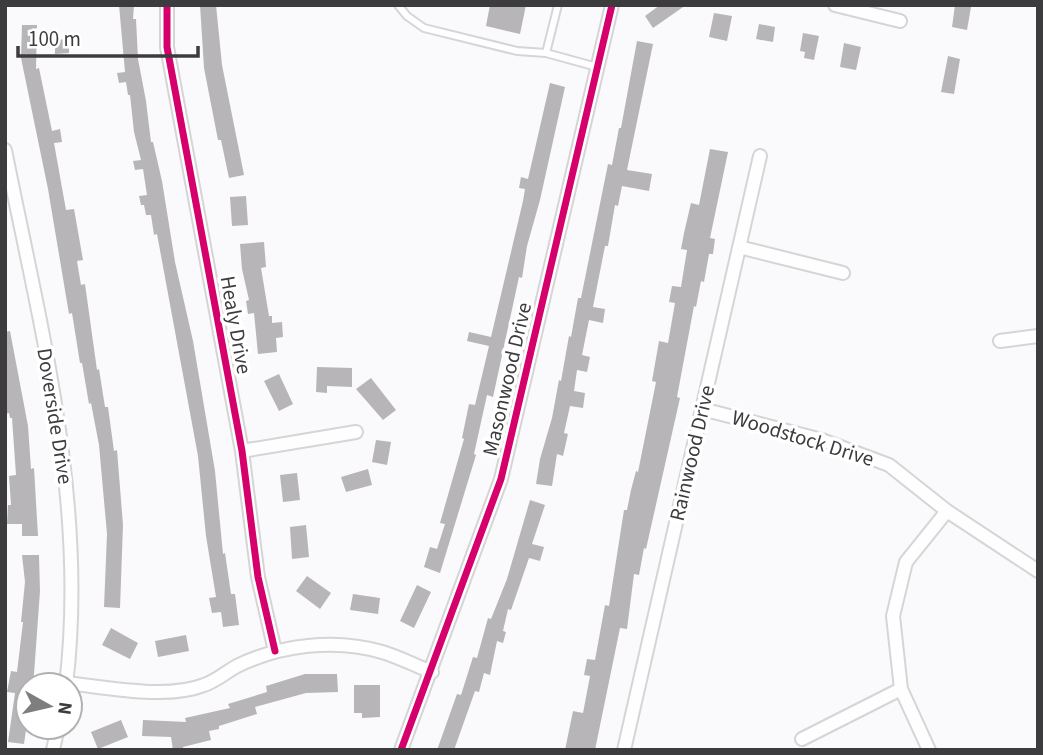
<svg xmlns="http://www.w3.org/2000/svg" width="1043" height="755" viewBox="0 0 1043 755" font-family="'Source Sans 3',sans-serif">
<rect width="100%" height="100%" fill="#faf9fc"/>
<path fill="#b7b5b8" d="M119,5H134L133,19H136L138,59L146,101L151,142H153L162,181L175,262L193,341L215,471L223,554L225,553L231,594H235L239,625L223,627L221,612L212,613L209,598L216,597L206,536L198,456L157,234L154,235L151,215H146L144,205H141L139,196L147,195L143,169L135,170L133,161L141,160L134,132L130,95H128L126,82L119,83L117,73L125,72Z
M200,5H216L222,65L244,175L229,178L221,140H218L204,68Z
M490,5H526L520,34L486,26Z
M660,5H686L653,28L645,16Z
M955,5L971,7L967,30L952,27Z
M714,13L732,16L727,41L709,37Z
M759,24L775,27L773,42L756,39Z
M22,25H37L36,69L39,68L52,131L60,129L62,142L54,143L66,210L74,209L83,260L77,261L81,285L85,284L97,370L99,369L105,407H108L114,451L117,450L123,525L120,608L104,607L107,534L99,445L91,403L89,404L82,363H80L72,313L69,314L48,189L21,58Z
M803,33L819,36L814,60L804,58L805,52L800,51Z
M69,39V53L55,54V40Z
M637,41L653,44L627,170L652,174L649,191L622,186L618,206L615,205L608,246H605L593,307L605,309L603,323L589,320L582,355L590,357L587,372L577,370L574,391L585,393L583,408L570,406L564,433L568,434L563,456L557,454L552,486L536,484L540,459L552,418L559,380L561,381L569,336L571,337L578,298H581L608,164L612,165L619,128H621Z
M844,43L861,47L856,70L840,67Z
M948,56L960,59L954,94L941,92Z
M550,83L565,87L540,200L527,246L522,278L519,277L493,397L487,395L474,454L476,455L440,573L424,567L430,547L437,549L445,524L440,523L464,439L462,438L469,404L475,405L489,346L467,341L469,332L491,337L523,201L525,189L519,188L521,177L528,179Z
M710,149L728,152L710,238L715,239L713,254H709L704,282L701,281L696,307L694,306L677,397L680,398L646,549L644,548L639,575L634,574L627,629L620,628L595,750H565L573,711L583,713L590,676L584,675L587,659L595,660L605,605L609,606L624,510H627L631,490L636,471L638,472L656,382L652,381L659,341L668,343L675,303L669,302L672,286L681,287L687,250L681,249L684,233L691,203L699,205Z
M246,196L248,225L232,226L230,197Z
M264,242L266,267L261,268L269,316H272V323L282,322L283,337L276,338L277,352L258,354L254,313L248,314L246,301L249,300L242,269L240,244Z
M10,331L28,426L31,469L34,468L38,536H22V524H7L8,505H11L9,476L16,475L12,418H10L9,413L5,414V332Z
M317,367L352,368V387L327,386V393L316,392Z
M279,374L293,404L279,411L264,381Z
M371,378L396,410L383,420L356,389Z
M376,440L391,442L387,465L372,462Z
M368,469L372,485L346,492L341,477Z
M297,473L300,500L283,502L280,475Z
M530,500L545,505L532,544L544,547L540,561L529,558L511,610L508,609L503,631L506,632L503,643L497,641L490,675L484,673L479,692L475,691L454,750H437L457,694L461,695L473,657L477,658L488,618L491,619L507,579Z
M306,525L309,557L292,559L290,527Z
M22,555H39L40,591L34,674L33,685H28V716L24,744L8,742L15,693L7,692L11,671L17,672L23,622H21L25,582Z
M307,576L331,593L320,609L296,591Z
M417,585L431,592L414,628L400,621Z
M353,594L380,598L378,614L350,610Z
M111,628L138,643L130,659L102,645Z
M186,635L189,651L158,657L155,641Z
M305,674H337L338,692L306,693L255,707L257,714L219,726V729L209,731L211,740L183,747V750H173L171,737L142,736L143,720L186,722L185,718L230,708L228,704L267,692L266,686Z
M354,685H380V717L362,718V713H354Z
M121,720L128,737L98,749L91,732Z"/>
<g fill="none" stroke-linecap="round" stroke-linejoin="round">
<g stroke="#d5d5d7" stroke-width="10">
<path id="lane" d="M398,5L407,16L424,28L517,51L546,53L597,67
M546,53L558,5"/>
</g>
<g stroke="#d5d5d7" stroke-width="16">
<path id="street" d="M167,5V47L242,451L258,577L275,651
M835,5L900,21
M5,150C40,326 88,504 66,685
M739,247L843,273
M1000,341L1038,336
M702,409L822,440L889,465L947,511L1038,571
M242,451L356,432
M66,683C106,687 166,700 204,685C216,681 226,672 237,666C280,645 335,638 382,652C399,657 416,666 432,672
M802,739L901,689
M53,750L58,727
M401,750L501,479L612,5
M624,750L760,156
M929,750L901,689L893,616L906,562L947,511"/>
</g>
<use href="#lane" stroke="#fefeff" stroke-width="6"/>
<use href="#street" stroke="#fefeff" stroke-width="12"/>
<g stroke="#fff" stroke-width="11">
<path id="cycleway" d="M167,5V47L242,451L258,577L275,651
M401,750L501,479L612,5"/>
</g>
<use href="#cycleway" stroke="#d6006c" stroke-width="7"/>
</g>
<g text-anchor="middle" stroke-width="7" stroke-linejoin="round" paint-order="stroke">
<g font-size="21" fill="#3c3c3e" stroke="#fff">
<text transform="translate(236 325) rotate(80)" y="7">Healy Drive</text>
<text transform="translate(507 379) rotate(-77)" y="7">Masonwood Drive</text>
<text transform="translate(55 416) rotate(81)" y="7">Doverside Drive</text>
<text transform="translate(803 438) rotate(17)" y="7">Woodstock Drive</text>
<text transform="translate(692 453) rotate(-77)" y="7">Rainwood Drive</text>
</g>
</g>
<rect width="1043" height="755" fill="none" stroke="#3c3c3e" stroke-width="14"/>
<g transform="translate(49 706) rotate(98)"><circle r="33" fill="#ffffff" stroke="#b1b1b2" stroke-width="2"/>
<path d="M0-5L12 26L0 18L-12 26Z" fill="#7e7e80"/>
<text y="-10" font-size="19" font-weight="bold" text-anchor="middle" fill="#3c3c3e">N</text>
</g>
<path d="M18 46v10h180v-10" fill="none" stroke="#3c3c3e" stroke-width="3.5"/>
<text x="28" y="46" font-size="21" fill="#3c3c3e" stroke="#ffffff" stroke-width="5" paint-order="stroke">100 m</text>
</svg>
